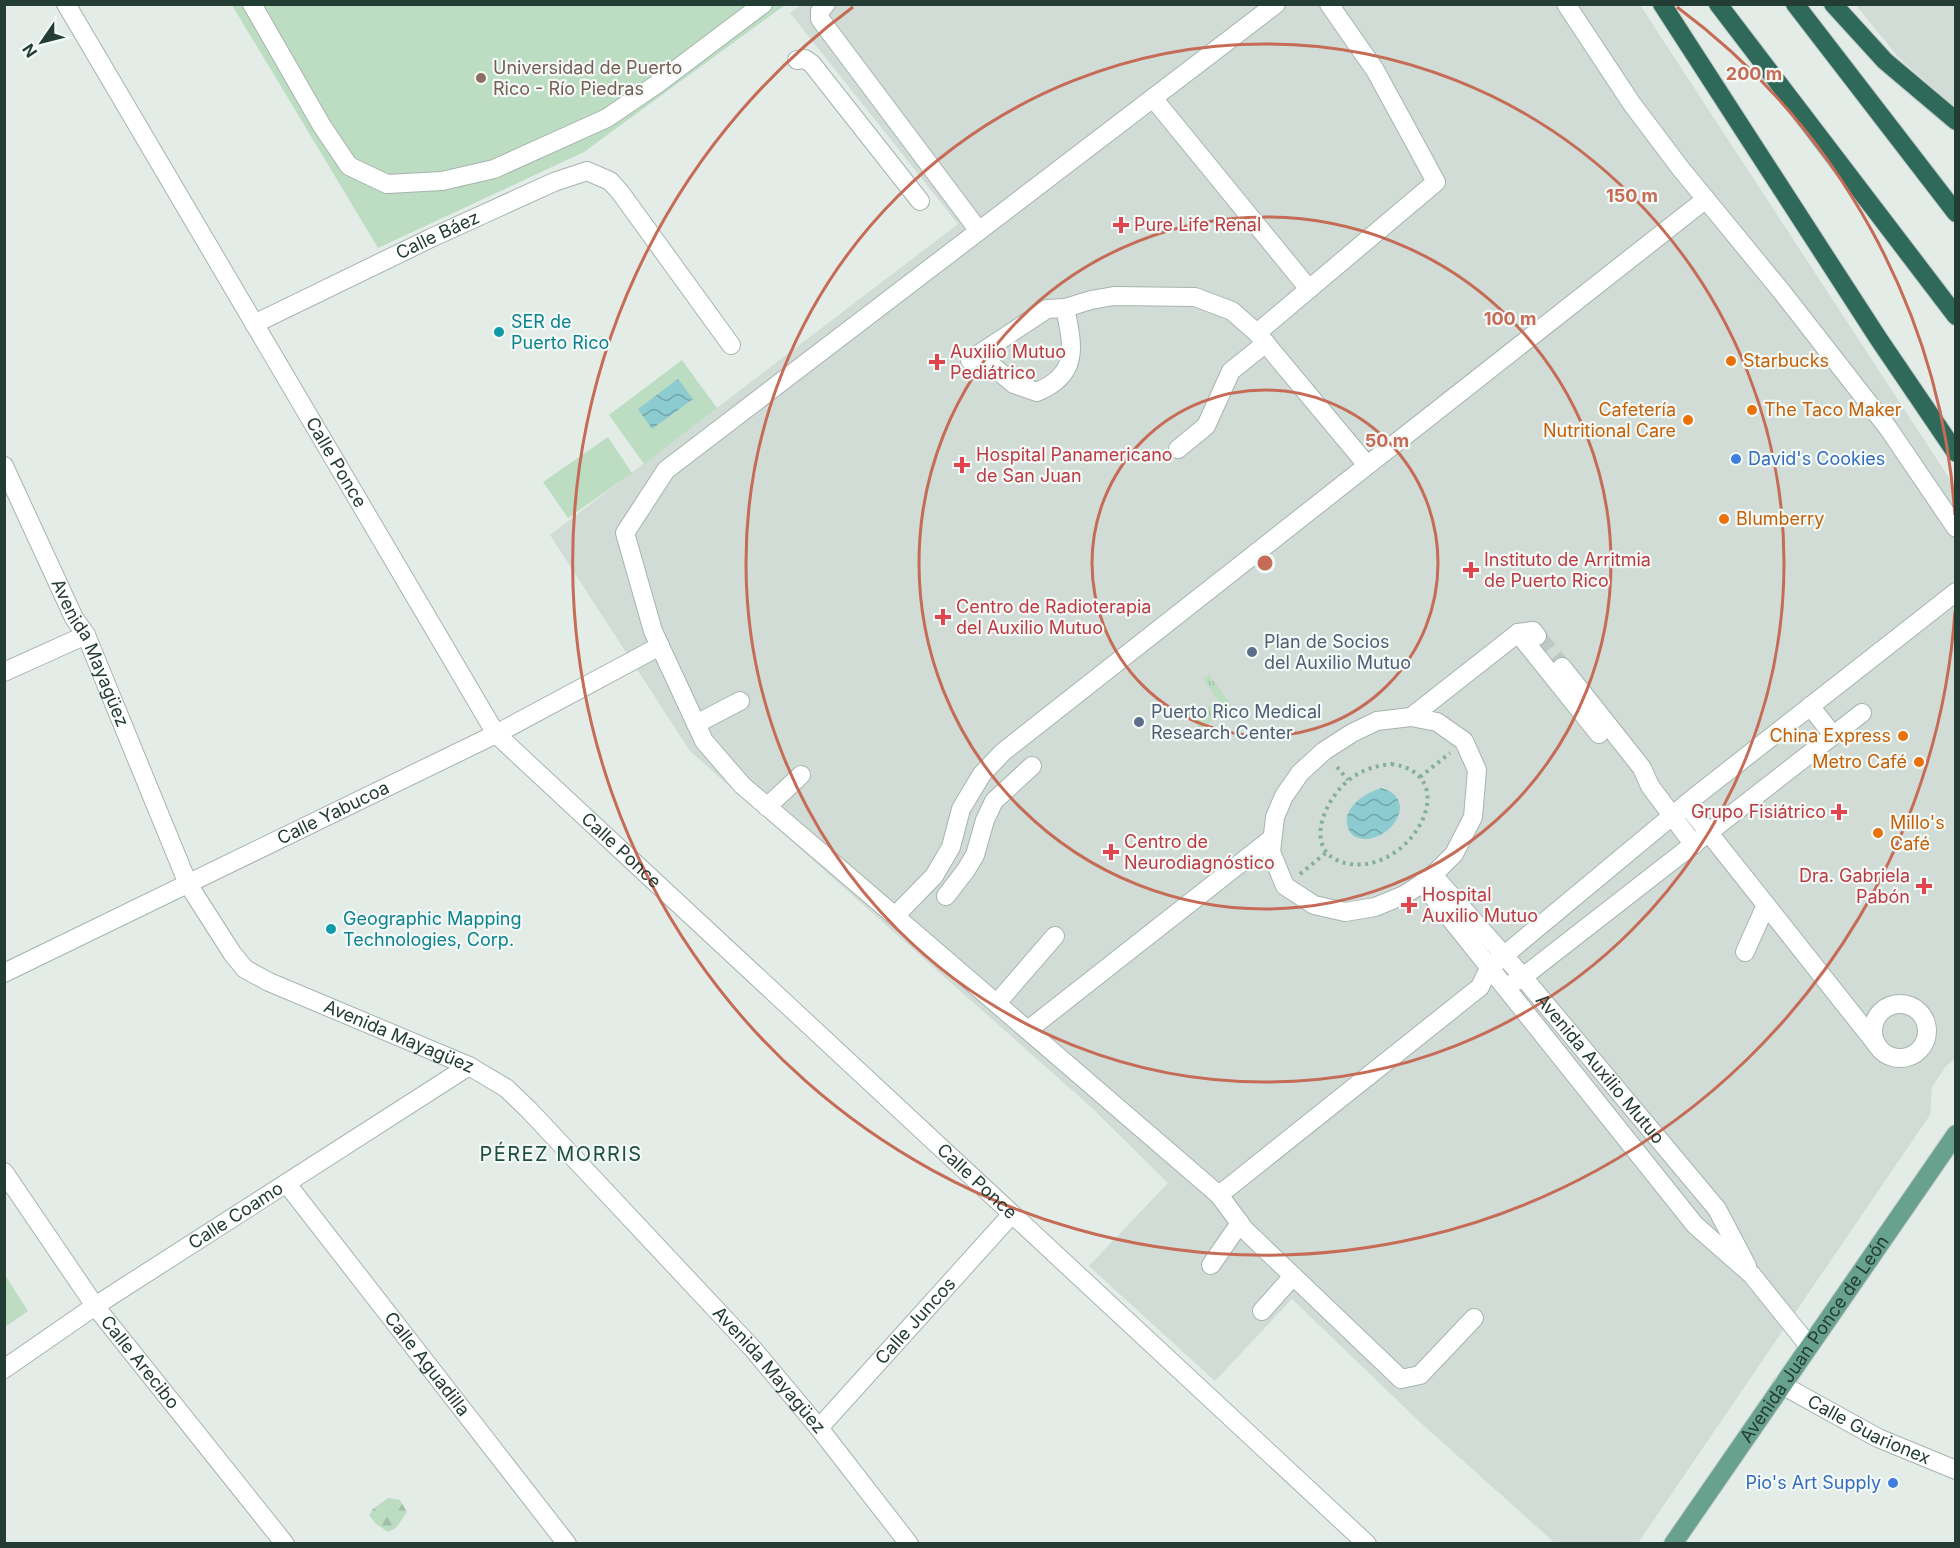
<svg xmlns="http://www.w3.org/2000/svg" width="1960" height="1548" viewBox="0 0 1960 1548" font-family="Inter,sans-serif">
<defs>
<pattern id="grass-tufts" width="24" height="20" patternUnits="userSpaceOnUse" patternTransform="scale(1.5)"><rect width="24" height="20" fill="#bcddc2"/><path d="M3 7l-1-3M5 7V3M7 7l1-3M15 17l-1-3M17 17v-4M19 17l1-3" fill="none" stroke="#a1bfa7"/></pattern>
<pattern id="forest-firs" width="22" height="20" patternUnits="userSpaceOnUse" patternTransform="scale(1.5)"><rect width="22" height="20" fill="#bcddc2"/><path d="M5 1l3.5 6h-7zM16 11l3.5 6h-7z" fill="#a1bfa7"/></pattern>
<pattern id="water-waves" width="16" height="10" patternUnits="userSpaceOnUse" patternTransform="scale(1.5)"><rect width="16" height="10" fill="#8ccbd0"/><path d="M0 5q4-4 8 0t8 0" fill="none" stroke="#72a6aa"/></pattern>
</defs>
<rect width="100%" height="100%" fill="#e3ece7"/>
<path fill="#d1dcd6" d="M801,5H1640L1955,487V1059L1946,1066L1932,1087L1930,1115L1638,1543H1555L1422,1424L1292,1299L1215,1381L1089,1266L1168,1183L1092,1108L690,751L550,535L958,224L790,13Z
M1856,5H1955V108L1898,57Z"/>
<path fill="url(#grass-tufts)" d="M1209,675L1232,706L1200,729L1186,710L1193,705L1199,714L1218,700L1203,679Z"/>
<path fill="url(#forest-firs)" d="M388,1498L400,1500L407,1512L396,1528L388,1532L376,1524L369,1515L373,1509Z"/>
<path fill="#bcddc2" d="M232,5H785L584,152L378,248Z
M682,360L717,408L644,464L609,415Z
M608,437L632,473L568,518L543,482Z
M5,1275L28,1311L5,1327H4Z"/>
<path fill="url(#water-waves)" d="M678,379L693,399L652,429L638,409Z
M1381,788C1422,799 1388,846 1359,838C1354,837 1351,834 1349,830C1339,809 1365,793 1381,788Z"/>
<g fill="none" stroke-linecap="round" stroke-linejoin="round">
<path stroke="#bdc9c3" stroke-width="18" stroke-dasharray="18 9" stroke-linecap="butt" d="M1537,636L1562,667"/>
<g stroke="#a6b4ae" stroke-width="20">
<g id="minor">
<path id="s1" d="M66,4L496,734L1367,1544"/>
<path d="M252,4L322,126L349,166L387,184L442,181L494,169L607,118L657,84L763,4"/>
<path d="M826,4L820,11V19L979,231"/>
<path d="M1329,4L1375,70L1436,182L1257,333L1367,465"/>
<path d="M1566,4L1632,104L1681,169L1782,292L1888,428L1956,528"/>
<path d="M797,60L805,59L812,64L920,201"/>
<path d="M1153,98L1309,289"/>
<path d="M1706,199L1003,752L982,774L961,809L951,847L934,876L895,916L1219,1195L1480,987L1489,968L1696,796L1956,592"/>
<path id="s2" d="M254,324L431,238L554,182L587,171L610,181L620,192L731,345"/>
<path d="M978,354L1014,384L1037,392C1080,374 1073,346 1065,308"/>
<path d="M970,360L1047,309L1065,308L1091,300L1114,296L1195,297L1232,311L1257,333"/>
<path d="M1178,449L1206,426L1231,371L1266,343"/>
<path id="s3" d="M4,466L74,618L86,635L188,884L232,953L245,969L269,982L469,1066L506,1088L529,1110L753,1349L819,1428L909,1544"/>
<path d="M1518,633L1599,734"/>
<path d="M1562,667L1642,768L1650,786L1694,845"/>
<path d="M4,672L86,635"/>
<path d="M1810,706L1833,735"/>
<path d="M1411,717L1437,722L1464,741L1477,770L1473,817L1454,854L1429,879L1404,895L1375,907L1345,912L1314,905L1285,886L1271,852L1275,817L1284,796L1300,773L1324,751L1352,733L1377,721Z"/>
<path d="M1411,717L1518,633L1533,631L1537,636"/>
<path d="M696,724L740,701"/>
<path d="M1686,804L1877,1045"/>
<path d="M767,807L801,775"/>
<path id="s4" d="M1433,875L1523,977L1717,1209L1747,1266"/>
<path d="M1422,883L1695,1225L1752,1275L1809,1346"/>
<path d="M946,896L966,870L975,855L985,820L994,801L1032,766"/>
<path d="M895,916L742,785L704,741L653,631L625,533L666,470L1276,4"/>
<path d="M1745,952L1766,905"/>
<path id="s5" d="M4,973L496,734L660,646"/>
<path d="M1513,983L1523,977L1862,713"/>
<path d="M997,1003L1055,936"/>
<circle cx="1900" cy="1031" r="27"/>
<path d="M1028,1030L1271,839"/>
<path id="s6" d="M4,1172L95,1306L285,1544"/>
<path id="s7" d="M287,1184L567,1544"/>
<path d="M1219,1195L1245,1230L1401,1379L1420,1375L1474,1318"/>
<path d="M1211,1265L1240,1223"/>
<path d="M1262,1311L1293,1276"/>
<path id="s8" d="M4,1369L95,1306L469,1066"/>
<path id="s9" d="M1782,1385L1878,1438L1956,1470"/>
<path id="s10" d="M819,1428L1012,1214"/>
</g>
</g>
<g stroke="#c1c9c6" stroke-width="20">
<g id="major">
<path id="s11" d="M1673,1544L1956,1134"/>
</g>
</g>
<g stroke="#c1c9c6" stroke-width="20">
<path id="highway" d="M1662,4L1878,338L1956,453
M1718,4L1956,316
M1795,4L1956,213
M1833,4L1885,61L1956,121"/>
</g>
<path stroke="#84af9e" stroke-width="4" stroke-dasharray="3 4.5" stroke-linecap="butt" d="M1391,764C1466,774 1412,873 1350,864C1300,856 1323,800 1349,780C1361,770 1375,766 1391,764Z
M1337,767L1348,780
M1420,777L1450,753
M1300,874L1327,852"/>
<use href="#minor" stroke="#fff" stroke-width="18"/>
<use href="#major" stroke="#68a18e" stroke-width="18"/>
<use href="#highway" stroke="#2f6959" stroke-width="18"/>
</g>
<g fill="none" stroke="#c66b56" stroke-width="3">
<circle cx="1265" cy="563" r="173"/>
<circle cx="1265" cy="563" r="346"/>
<circle cx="1265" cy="563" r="519"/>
<path d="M1955 611A692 692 0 1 1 853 7M1677 7A692 692 0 0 1 1955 515"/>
</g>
<circle fill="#8d6e63" stroke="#f3f9f6" stroke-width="2" cx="481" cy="78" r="6"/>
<g fill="#e0444e" stroke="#f3f9f6" stroke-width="2">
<path d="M1118 216h6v6h6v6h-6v6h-6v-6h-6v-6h6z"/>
<path d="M934 353h6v6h6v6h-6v6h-6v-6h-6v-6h6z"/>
<path d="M959 456h6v6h6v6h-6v6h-6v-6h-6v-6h6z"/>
<path d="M1468 561h6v6h6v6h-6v6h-6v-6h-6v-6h6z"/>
<path d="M940 608h6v6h6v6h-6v6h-6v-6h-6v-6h6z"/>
<path d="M1836 803h6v6h6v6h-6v6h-6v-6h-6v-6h6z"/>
<path d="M1108 843h6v6h6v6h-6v6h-6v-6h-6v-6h6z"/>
<path d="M1921 877h6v6h6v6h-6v6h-6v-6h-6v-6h6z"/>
<path d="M1406 896h6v6h6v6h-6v6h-6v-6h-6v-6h6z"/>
</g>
<g fill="#0f9aa8" stroke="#f3f9f6" stroke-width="2">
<circle cx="499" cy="332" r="6"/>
<circle cx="331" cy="929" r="6"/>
</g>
<g fill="#e8710a" stroke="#f3f9f6" stroke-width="2">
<circle cx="1731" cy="361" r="6"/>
<circle cx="1752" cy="410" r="6"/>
<circle cx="1688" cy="420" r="6"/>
<circle cx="1724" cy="519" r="6"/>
<circle cx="1903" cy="736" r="6"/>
<circle cx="1919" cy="762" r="6"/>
<circle cx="1878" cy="833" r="6"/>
</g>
<g fill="#3f7fe0" stroke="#f3f9f6" stroke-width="2">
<circle cx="1736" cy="459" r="6"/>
<circle cx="1893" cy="1483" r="6"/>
</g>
<g fill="#5c6f8a" stroke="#f3f9f6" stroke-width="2">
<circle cx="1252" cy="652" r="6"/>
<circle cx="1139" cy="722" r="6"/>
</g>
<g text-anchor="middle" stroke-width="4.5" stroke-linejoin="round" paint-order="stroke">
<g font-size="18" fill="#785e54" stroke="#f3f9f6" text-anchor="start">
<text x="493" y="74">Universidad de Puerto<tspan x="493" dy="21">Rico - Río Piedras</tspan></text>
</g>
<g font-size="18" fill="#be3a42" stroke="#f3f9f6" text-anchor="start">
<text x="1134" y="231">Pure Life Renal</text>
<text x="950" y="358">Auxilio Mutuo<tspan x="950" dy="21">Pediátrico</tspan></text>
<text x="976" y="461">Hospital Panamericano<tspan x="976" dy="21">de San Juan</tspan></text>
<text x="1484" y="566">Instituto de Arritmia<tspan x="1484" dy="21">de Puerto Rico</tspan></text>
<text x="956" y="613">Centro de Radioterapia<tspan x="956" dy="21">del Auxilio Mutuo</tspan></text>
<text x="1826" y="818" text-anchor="end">Grupo Fisiátrico</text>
<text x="1124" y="848">Centro de<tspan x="1124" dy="21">Neurodiagnóstico</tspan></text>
<text x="1910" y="882" text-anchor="end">Dra. Gabriela<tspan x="1910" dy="21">Pabón</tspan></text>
<text x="1422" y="901">Hospital<tspan x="1422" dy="21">Auxilio Mutuo</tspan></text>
</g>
<g font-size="18" fill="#233d34" stroke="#f3f9f6">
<text dy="6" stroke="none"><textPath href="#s2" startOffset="204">Calle Báez</textPath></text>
<text dy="6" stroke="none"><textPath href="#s1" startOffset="532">Calle Ponce</textPath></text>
<text dy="6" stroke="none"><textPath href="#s3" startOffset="206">Avenida Mayagüez</textPath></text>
<text dy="6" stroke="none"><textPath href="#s5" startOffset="366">Calle Yabucoa</textPath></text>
<text dy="6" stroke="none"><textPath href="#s1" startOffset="1018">Calle Ponce</textPath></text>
<text dy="6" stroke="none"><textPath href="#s3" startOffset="728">Avenida Mayagüez</textPath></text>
<text dy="6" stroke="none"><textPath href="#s4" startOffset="256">Avenida Auxilio Mutuo</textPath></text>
<text dy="6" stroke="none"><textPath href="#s1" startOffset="1504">Calle Ponce</textPath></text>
<text dy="6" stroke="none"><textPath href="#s8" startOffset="278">Calle Coamo</textPath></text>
<text dy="6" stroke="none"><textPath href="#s10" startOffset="144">Calle Juncos</textPath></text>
<text dy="6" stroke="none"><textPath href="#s11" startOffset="249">Avenida Juan Ponce de León</textPath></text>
<text dy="6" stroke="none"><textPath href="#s6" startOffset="234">Calle Arecibo</textPath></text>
<text dy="6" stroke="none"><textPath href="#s7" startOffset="228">Calle Aguadilla</textPath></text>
<text dy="6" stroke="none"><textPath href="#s3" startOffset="1233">Avenida Mayagüez</textPath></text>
<text dy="6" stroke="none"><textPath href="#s9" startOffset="98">Calle Guarionex</textPath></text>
</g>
<g font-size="18" fill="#0d838f" stroke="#f3f9f6" text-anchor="start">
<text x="511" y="328">SER de<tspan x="511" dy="21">Puerto Rico</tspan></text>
<text x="343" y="925">Geographic Mapping<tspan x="343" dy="21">Technologies, Corp.</tspan></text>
</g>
<g font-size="18" fill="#c56008" stroke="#f3f9f6" text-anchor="start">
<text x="1743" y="367">Starbucks</text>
<text x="1676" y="416" text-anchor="end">Cafetería<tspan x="1676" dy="21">Nutritional Care</tspan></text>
<text x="1764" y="416">The Taco Maker</text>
<text x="1736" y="525">Blumberry</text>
<text x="1891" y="742" text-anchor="end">China Express</text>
<text x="1907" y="768" text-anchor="end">Metro Café</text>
<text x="1890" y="829">Millo's<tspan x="1890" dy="21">Café</tspan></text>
</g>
<g font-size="18" fill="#366cbe" stroke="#f3f9f6" text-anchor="start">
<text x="1748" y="465">David's Cookies</text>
<text x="1881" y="1489" text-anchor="end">Pio's Art Supply</text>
</g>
<g font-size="18" fill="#4e5e75" stroke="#f3f9f6" text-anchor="start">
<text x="1264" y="648">Plan de Socios<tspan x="1264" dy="21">del Auxilio Mutuo</tspan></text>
<text x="1151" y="718">Puerto Rico Medical<tspan x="1151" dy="21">Research Center</tspan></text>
</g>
<g font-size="20" letter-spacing="1.5" fill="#1f4f40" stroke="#f3f9f6">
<text x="561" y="1161">PÉREZ MORRIS</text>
</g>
</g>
<circle cx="1265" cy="563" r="9" fill="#c66b56" stroke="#f3f9f6" stroke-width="3"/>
<g font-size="18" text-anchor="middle" font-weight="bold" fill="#c66b56" stroke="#f3f9f6" stroke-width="4.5" stroke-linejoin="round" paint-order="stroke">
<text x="1754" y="80">200 m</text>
<text x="1632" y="202">150 m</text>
<text x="1510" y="325">100 m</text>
<text x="1387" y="447">50 m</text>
</g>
<rect width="1960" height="1548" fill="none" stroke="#233d34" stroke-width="12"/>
<g transform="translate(42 42) rotate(235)" stroke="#f3f9f6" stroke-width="4.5" paint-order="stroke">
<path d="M0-4.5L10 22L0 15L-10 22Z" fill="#233d34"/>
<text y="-9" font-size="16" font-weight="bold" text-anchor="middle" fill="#233d34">N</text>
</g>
</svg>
